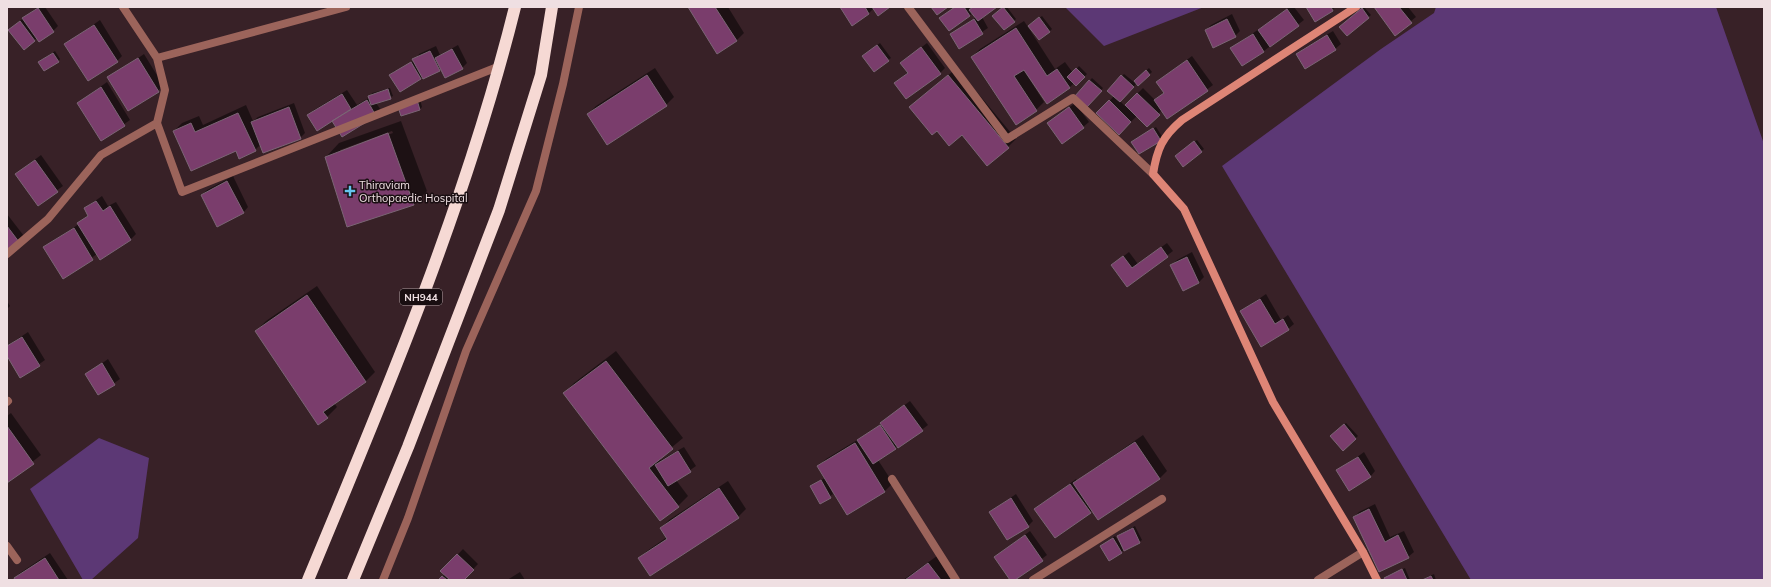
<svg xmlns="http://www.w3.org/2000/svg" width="1771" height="587" viewBox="0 0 1771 587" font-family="Mulish,sans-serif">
<rect width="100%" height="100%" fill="#382127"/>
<path fill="#5c3875" d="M1065,7H1204L1104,46Z
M1436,7H1716L1764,144V580H1471L1222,166L1381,49L1434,13Z
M99,438L149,458L138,538L91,580H83L30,489Z"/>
<path fill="#0007" fill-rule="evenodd" d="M38,7H45L58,26L53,31L37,38L24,48L12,27Z
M689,7H728L744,33L736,41Z
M841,7H888L874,8L869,13Z
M955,7H968L970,10L974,7H995L982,17L988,28L959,47L951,34L976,17L973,13L949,30Z
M1004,7H1007L1016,19L1014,21L996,14Z
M1290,7H1294L1304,20L1264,51L1242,65L1232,48Z
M1307,7H1336L1316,21Z
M1364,7L1371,15L1347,35L1343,24Z
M1375,7H1408L1416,17L1395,34Z
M1232,14L1240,31L1235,36L1206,30L1211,25Z
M1042,16L1052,29L1050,31L1039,39L1029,26L1028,27L1055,69L1065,62L1073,73L1079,66L1087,74L1076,85L1074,83L1069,88L1022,65L1021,66L1044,102L1036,110L1016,124L972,57L980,49L1024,21L1028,27Z
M100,20L122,56L117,61L66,44Z
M1333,31L1341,44L1335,49L1298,54L1303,49Z
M880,43L891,58L888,60L863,56Z
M927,43L945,68L940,73L895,83L908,72L901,63Z
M458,45L467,63L462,68H441L423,77L401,91L391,75L395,70V72L416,60L419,54L436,46L440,55Z
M55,51L60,59L58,62L42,60Z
M144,54L163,85L158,91L109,78Z
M1192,56L1213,85L1168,118L1162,110L1147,126L1137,116L1119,133L1098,113L1114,96L1108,91L1124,74L1134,82L1149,68L1152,72L1138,85L1137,83L1120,101L1125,106L1143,88L1155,100L1165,92L1157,82Z
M655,68L674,97L666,105L588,114L596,106Z
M957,68L1016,139L1008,147L962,134L918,100Z
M1092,78L1103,88L1087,106L1076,96Z
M107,82L130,120L101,140L78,103Z
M390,88L393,96L376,103L381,110L376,115L333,120L309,115L314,110L347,90L357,105L370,97L372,93Z
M420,99L422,107L420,109L399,107Z
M294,103L305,133L300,138L261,144L255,150H236L174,131L182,123L199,116L203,125L246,105L253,121L258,117Z
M1075,103L1089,122L1083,127L1049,123Z
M401,121L427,191L414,204L326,157L339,143ZM392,131L393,133L340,152V150Z
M1156,127L1163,138L1160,140L1132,142Z
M1197,140L1204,149L1183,165L1179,154Z
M41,155L63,186L38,204L16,174Z
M233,176L248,207L243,213L202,195L207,190Z
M102,196L108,206L116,202L136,234L130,240L97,254L63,278L44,247L79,224L89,215L85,208Z
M7,214L24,236L7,250Z
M1167,243L1173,251L1128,285L1112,265L1129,252L1138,264Z
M1192,252L1204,277L1199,282L1183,290L1172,265L1177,260Z
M317,286L375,372L365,382L334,403L337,407L327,417L256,331L266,321Z
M1266,294L1281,320L1288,315L1294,324L1288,329L1241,311Z
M7,301L10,306L7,309Z
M28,332L45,360L21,377L7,355V346Z
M616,351L683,438L659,458L661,460L684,447L696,466L676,480L688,496L678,506L564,393L574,383Z
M108,359L120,379L99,394L87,374Z
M910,401L928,425L899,447L898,446L878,460L893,483L885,491L848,514L832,489L831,490L833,494L820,503L814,484L825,478L818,467L826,459L885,423L882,422Z
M11,413L41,455L7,482V416Z
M1346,423L1358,436L1343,450L1332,436Z
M1143,435L1167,471L1159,479L1090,512L1035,509L1076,479L1077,481Z
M1364,452L1375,471L1370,477L1338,471Z
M728,481L746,509L738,517L639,558L647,551L667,537L661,528L669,520Z
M1016,494L1033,521L1028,526L990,512Z
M1375,504L1390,537L1404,531L1414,552L1408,557L1379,571L1354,517L1359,512Z
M1135,526L1142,540L1139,542L1121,552L1101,546L1115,536L1119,542L1120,541L1118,537L1120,534Z
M1030,531L1047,555L1014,580H1011L995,557Z
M463,549L478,564L463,580H439L445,574L442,571Z
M50,553L68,580H16L15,578L20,573Z
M937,556L955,580H903Z
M1405,568L1410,580H1386L1387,576Z
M520,572L525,580H507Z
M1434,574L1436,580H1421Z"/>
<path fill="#7a3d6c" stroke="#7b6575" d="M688,7H715L737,41L717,54Z
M840,7H865L869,14L852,26Z
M872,7H890L878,16Z
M931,7H948L937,15Z
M955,7H964L970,16L949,31L939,18Z
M973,7H997L978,21L969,10Z
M1003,7L1015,22L1004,30L992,16Z
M1306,7H1331L1333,11L1315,22Z
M1374,7H1399L1412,23L1395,36Z
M38,8L54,32L39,42L22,18Z
M1362,8L1369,18L1347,36L1339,27Z
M1287,9L1299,26L1270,47L1258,30Z
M1039,17L1050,32L1039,40L1028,26Z
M974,19L983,34L959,49L950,34Z
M1227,19L1236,37L1213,48L1205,30Z
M20,21L35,41L24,50L8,30Z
M94,25L118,62L88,81L64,44Z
M1016,28L1047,76L1057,69L1070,88L1047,104L1024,70L1014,76L1037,111L1016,125L971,57Z
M1253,34L1264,52L1242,66L1230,48Z
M1327,35L1336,50L1305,69L1296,54Z
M877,45L889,61L874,72L862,56Z
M921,47L941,74L906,99L894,83L908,73L900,63Z
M452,49L463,69L445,78L435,58Z
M430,51L440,71L423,79L412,59Z
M53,53L59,62L44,71L38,62Z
M138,58L159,92L128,111L107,77Z
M1187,60L1208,91L1167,119L1154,100L1164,93L1156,82Z
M411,62L421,79L400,92L389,75Z
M1076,68L1085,77L1076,86L1067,77Z
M1146,70L1150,75L1138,86L1134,81Z
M647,75L667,106L607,145L587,114Z
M948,75L1009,148L987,166L962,135L949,146L937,131L932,135L909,107Z
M1121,75L1134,87L1120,102L1107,91Z
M1089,80L1102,91L1087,107L1075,96Z
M101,87L125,126L101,141L77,103Z
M388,89L391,99L371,105L368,96Z
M1137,93L1160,115L1147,127L1125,105Z
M342,94L351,109L317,131L307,115Z
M367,100L376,116L342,137L332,121Z
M417,100L420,110L401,116L398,107Z
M1109,100L1131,122L1119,135L1096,113Z
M289,107L301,139L263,153L251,122Z
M1069,107L1084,128L1062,144L1047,123Z
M238,113L256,151L239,159L236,151L191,171L173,131L191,123L195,132Z
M1153,128L1161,141L1139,154L1131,142Z
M388,133L414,205L347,227L325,157Z
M1194,141L1202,152L1183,167L1175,156Z
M35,160L58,192L38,206L15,174Z
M227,181L244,213L217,227L201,195Z
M96,201L103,211L110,206L131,240L100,260L77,223L88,216L84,208Z
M7,226L19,242L7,251Z
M74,228L93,260L63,279L43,247Z
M1161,247L1168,257L1127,287L1111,265L1123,256L1132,268Z
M1187,257L1199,283L1183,291L1170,265Z
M307,295L366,382L323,412L328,418L318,425L255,331Z
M1260,299L1275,324L1283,319L1289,330L1261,347L1240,311Z
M22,337L40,366L20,378L7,356V346Z
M606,361L673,449L649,468L679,507L660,521L563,393Z
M102,363L115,385L98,395L85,374Z
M904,405L923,431L898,448L880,423Z
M1344,424L1356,439L1343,451L1330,436Z
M880,425L896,449L873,464L857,440Z
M7,426L34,464L7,483Z
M1135,442L1160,479L1098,520L1073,483Z
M855,443L885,492L847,515L817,466Z
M678,451L691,472L668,486L655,465Z
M1358,457L1371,477L1349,491L1336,470Z
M821,480L831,498L820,504L810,486Z
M1070,484L1091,513L1055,538L1034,509Z
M719,488L739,518L650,576L638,558L667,539L660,528Z
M1011,498L1029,527L1007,540L989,512Z
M1369,509L1385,542L1398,535L1409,558L1379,572L1353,517Z
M1133,528L1140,543L1124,551L1117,536Z
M1025,535L1043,561L1015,580H1010L994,557Z
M1113,538L1122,553L1109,561L1100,546Z
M457,554L474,570L464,580H450L440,571Z
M45,558L59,580H15L14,578Z
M928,563L941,580H905Z
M1402,569L1407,580H1385L1384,578Z
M442,576L447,580H438Z
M1431,576L1433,580H1422Z"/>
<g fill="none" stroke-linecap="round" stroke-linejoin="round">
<path stroke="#9c645b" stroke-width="8" d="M123,7L157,58L165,90L157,123L182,192L500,66
M908,7L1007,139L1073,98L1153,174
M157,58L346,7
M7,254L48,219L101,155L157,123
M7,402L8,401
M892,479L956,580
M7,546L17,560
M383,580L408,518L466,351L536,191L563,84L579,7
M1033,580L1162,499
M1318,580L1363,552"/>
<path stroke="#de8576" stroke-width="8" d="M1356,7L1182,120C1162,137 1157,149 1153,174L1184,209L1273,402L1363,552L1377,580"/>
<path stroke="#f6d9d4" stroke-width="12" d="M308,580C386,393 466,204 515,7
M353,580L408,447L499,210L541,75L552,7"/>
</g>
<path fill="#65c5ef" stroke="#190e11" stroke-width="1.5" d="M348 185h4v4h4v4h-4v4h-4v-4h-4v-4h4z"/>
<g text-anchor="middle" stroke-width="3" stroke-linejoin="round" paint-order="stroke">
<rect fill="#190e11" stroke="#afa0a3" stroke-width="1" x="400" y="289" width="42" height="16" rx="3"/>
<g font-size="10" font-weight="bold" fill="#efdfe2">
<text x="421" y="301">NH944</text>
</g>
<g font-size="11" fill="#efdfe2" stroke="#190e11" text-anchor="start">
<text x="359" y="189">Thiraviam<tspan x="359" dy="13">Orthopaedic Hospital</tspan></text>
</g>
</g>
<rect width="1771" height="587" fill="none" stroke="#efdfe2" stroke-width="16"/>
</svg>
